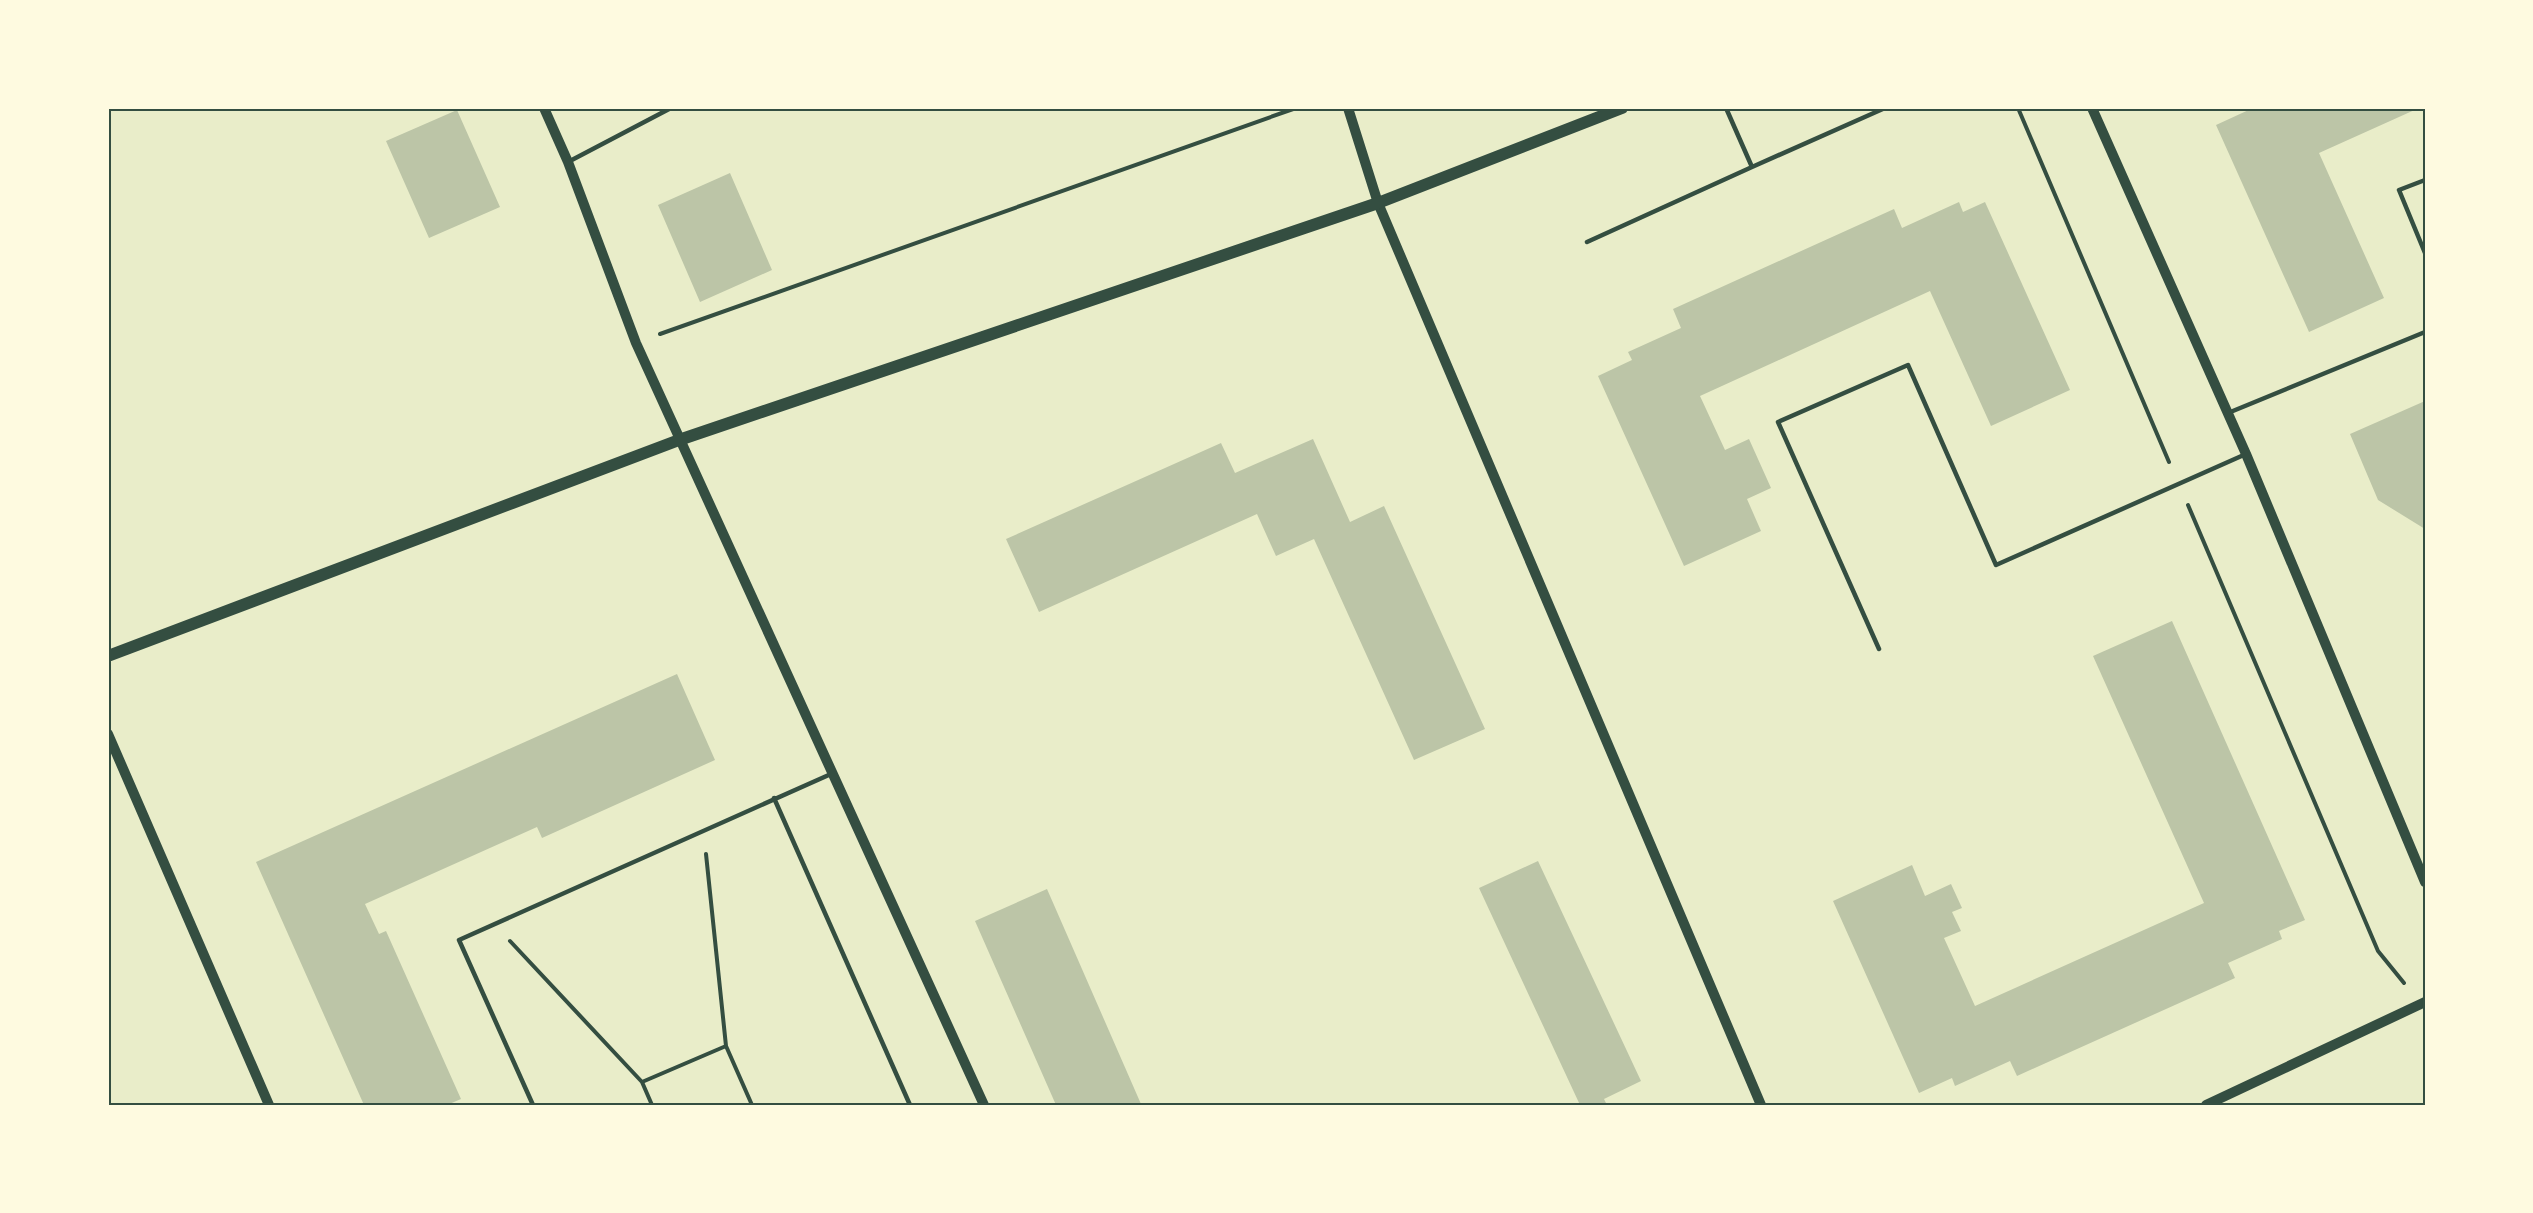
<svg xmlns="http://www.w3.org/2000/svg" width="2533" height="1213" viewBox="0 0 2533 1213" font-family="Arial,sans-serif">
<rect width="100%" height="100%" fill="#e9edc9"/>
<path fill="#bcc5a7" d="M2253,108H2419L2319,153L2384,298L2309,332L2216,125Z
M457,110L500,207L429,238L386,141Z
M730,173L772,270L700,302L658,205Z
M1959,202L1963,212L1985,202L2070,390L1991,426L1930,291L1700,396L1725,450L1749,439L1771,488L1747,499L1761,531L1684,566L1598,376L1632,360L1628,352L1681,328L1673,309L1894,209L1902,228Z
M2425,401V529L2378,500L2350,434Z
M1313,439L1350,522L1384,506L1485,729L1414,760L1314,539L1276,556L1257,514L1039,612L1006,539L1221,443L1235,473Z
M2172,621L2305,920L2279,931L2282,939L2228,963L2235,978L2017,1076L2010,1061L1955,1086L1952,1078L1919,1093L1833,901L1912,865L1925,896L1951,884L1962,908L1952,912L1961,931L1944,938L1975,1006L2204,903L2093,656Z
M677,674L715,760L542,838L537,827L365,904L379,934L386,931L461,1099L447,1105H364L256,862Z
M1538,861L1641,1081L1604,1099L1607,1105H1580L1479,888Z
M1047,889L1141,1104L1139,1105H1056L975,921Z"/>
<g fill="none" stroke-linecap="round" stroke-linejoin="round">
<path stroke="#344e41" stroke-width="4" d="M2018,108L2169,462
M660,334L1296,108
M2188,505L2378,951L2404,983
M706,854L726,1046L752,1105
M510,941L642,1082L652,1105
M642,1082L726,1046"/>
<path stroke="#344e41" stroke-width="4.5" d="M568,162L671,108
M1752,167L1885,108
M2425,180L2399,190L2425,253
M1587,242L1752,167L1726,108
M2228,413L2425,332
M1879,649L1778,422L1908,365L1996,565L2246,454
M774,798L910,1105
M533,1105L459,940L831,774"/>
<path stroke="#344e41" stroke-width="10" d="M544,108L568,162L636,343L984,1105
M1348,108L1378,203L1761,1105
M2092,108L2246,454L2425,882
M108,734L269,1105
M2206,1105L2425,1002"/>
<path stroke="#344e41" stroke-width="12" d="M108,656L679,440L1378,203L1622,108"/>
</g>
<rect width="2533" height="1213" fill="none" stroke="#fefae0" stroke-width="219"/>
<rect x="110" y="110" width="2314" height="994" fill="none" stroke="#344e41" stroke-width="2"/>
</svg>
